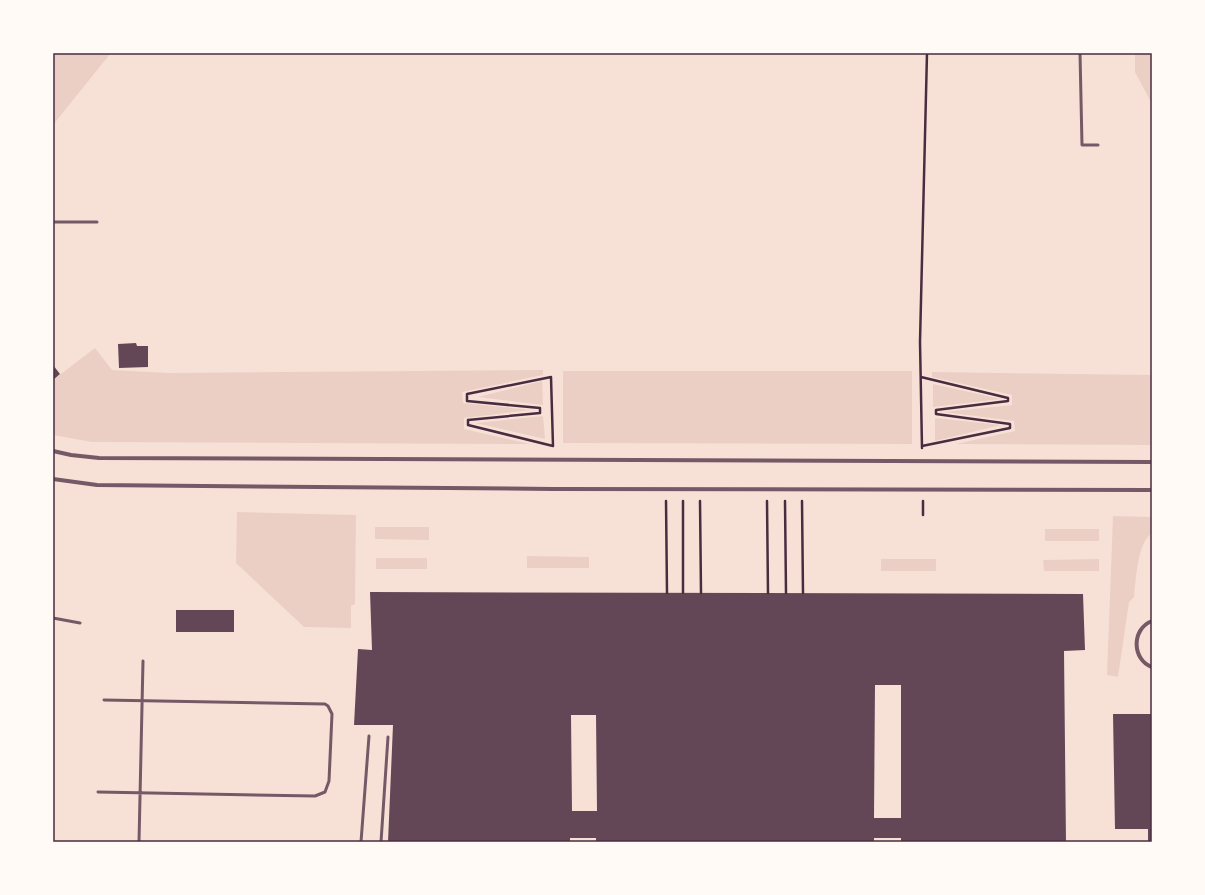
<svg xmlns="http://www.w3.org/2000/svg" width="1205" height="895" viewBox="0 0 1205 895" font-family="Figtree,sans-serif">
<rect width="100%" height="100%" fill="#f7e1d7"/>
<path fill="#ebcfc5" d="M53,53H148L149,54H110L53,125Z
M1135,53H1152V104L1135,72Z
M95,348L112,370L169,373L543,370V375L462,392L463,403L531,410L464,418V429L530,444L92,442L53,435V380Z
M563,371H912V444L563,443Z
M932,372L1152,375V445L956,444L1015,431L1014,421L944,412L1012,405V395L932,377Z
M542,381L543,405L478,397Z
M933,384L1001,399L933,407Z
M543,416L545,439L475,423Z
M935,418L1001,425L935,441Z
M237,512L356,515L355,604L351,606V628L304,627L236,563Z
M1113,516L1152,517V533C1137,543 1136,580 1134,597L1129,602L1118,677L1107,675Z
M375,527H429V540L375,539Z
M1045,529H1099V541H1045Z
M527,556L589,557V568H527Z
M376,558H427V569H376Z
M881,559H936V571H881Z
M1099,559V571H1044L1043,560Z"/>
<path fill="#644757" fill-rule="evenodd" d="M136,343L137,346H148V367L119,368L118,344Z
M53,365L60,374L53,380Z
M370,592L1083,594L1085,650L1064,651L1066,842H901V838H874V842H596V838H570V842H388L393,725H354L358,649L372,650ZM875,685H901V818H874ZM571,715H596L597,811H572Z
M176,610H234V632H176Z
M1113,714H1152V842H1148V829H1115Z"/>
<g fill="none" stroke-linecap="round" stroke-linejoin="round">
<path stroke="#4a2c40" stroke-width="2.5" d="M551,377L553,446L468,425V420L540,413V408L467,401V394Z
M921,377L1008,398V401L936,410V414L1010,424V428L922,446
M922,448L920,342L927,53
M666,501L667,593
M683,501V593
M700,501L701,593
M767,501L768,593
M785,501L786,593
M802,501L803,593
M923,501V515"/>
<path stroke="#755966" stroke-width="3" d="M1080,53L1082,145H1098
M53,222H97
M53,618L80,623
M98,792L315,796L325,792L329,781L332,714L328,706L325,704L104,700
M139,842L143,661
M361,842L369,736
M381,842L388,737"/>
<path stroke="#755966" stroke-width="4" d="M53,451L71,455L99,458L1152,462
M53,479L97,485L553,489L1152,490
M1152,621C1131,629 1132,660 1152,667"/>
</g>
<rect width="1205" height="895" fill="none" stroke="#fffaf5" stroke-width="108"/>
<rect x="54" y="54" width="1097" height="787" fill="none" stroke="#4a2c40" stroke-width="1.5"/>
</svg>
